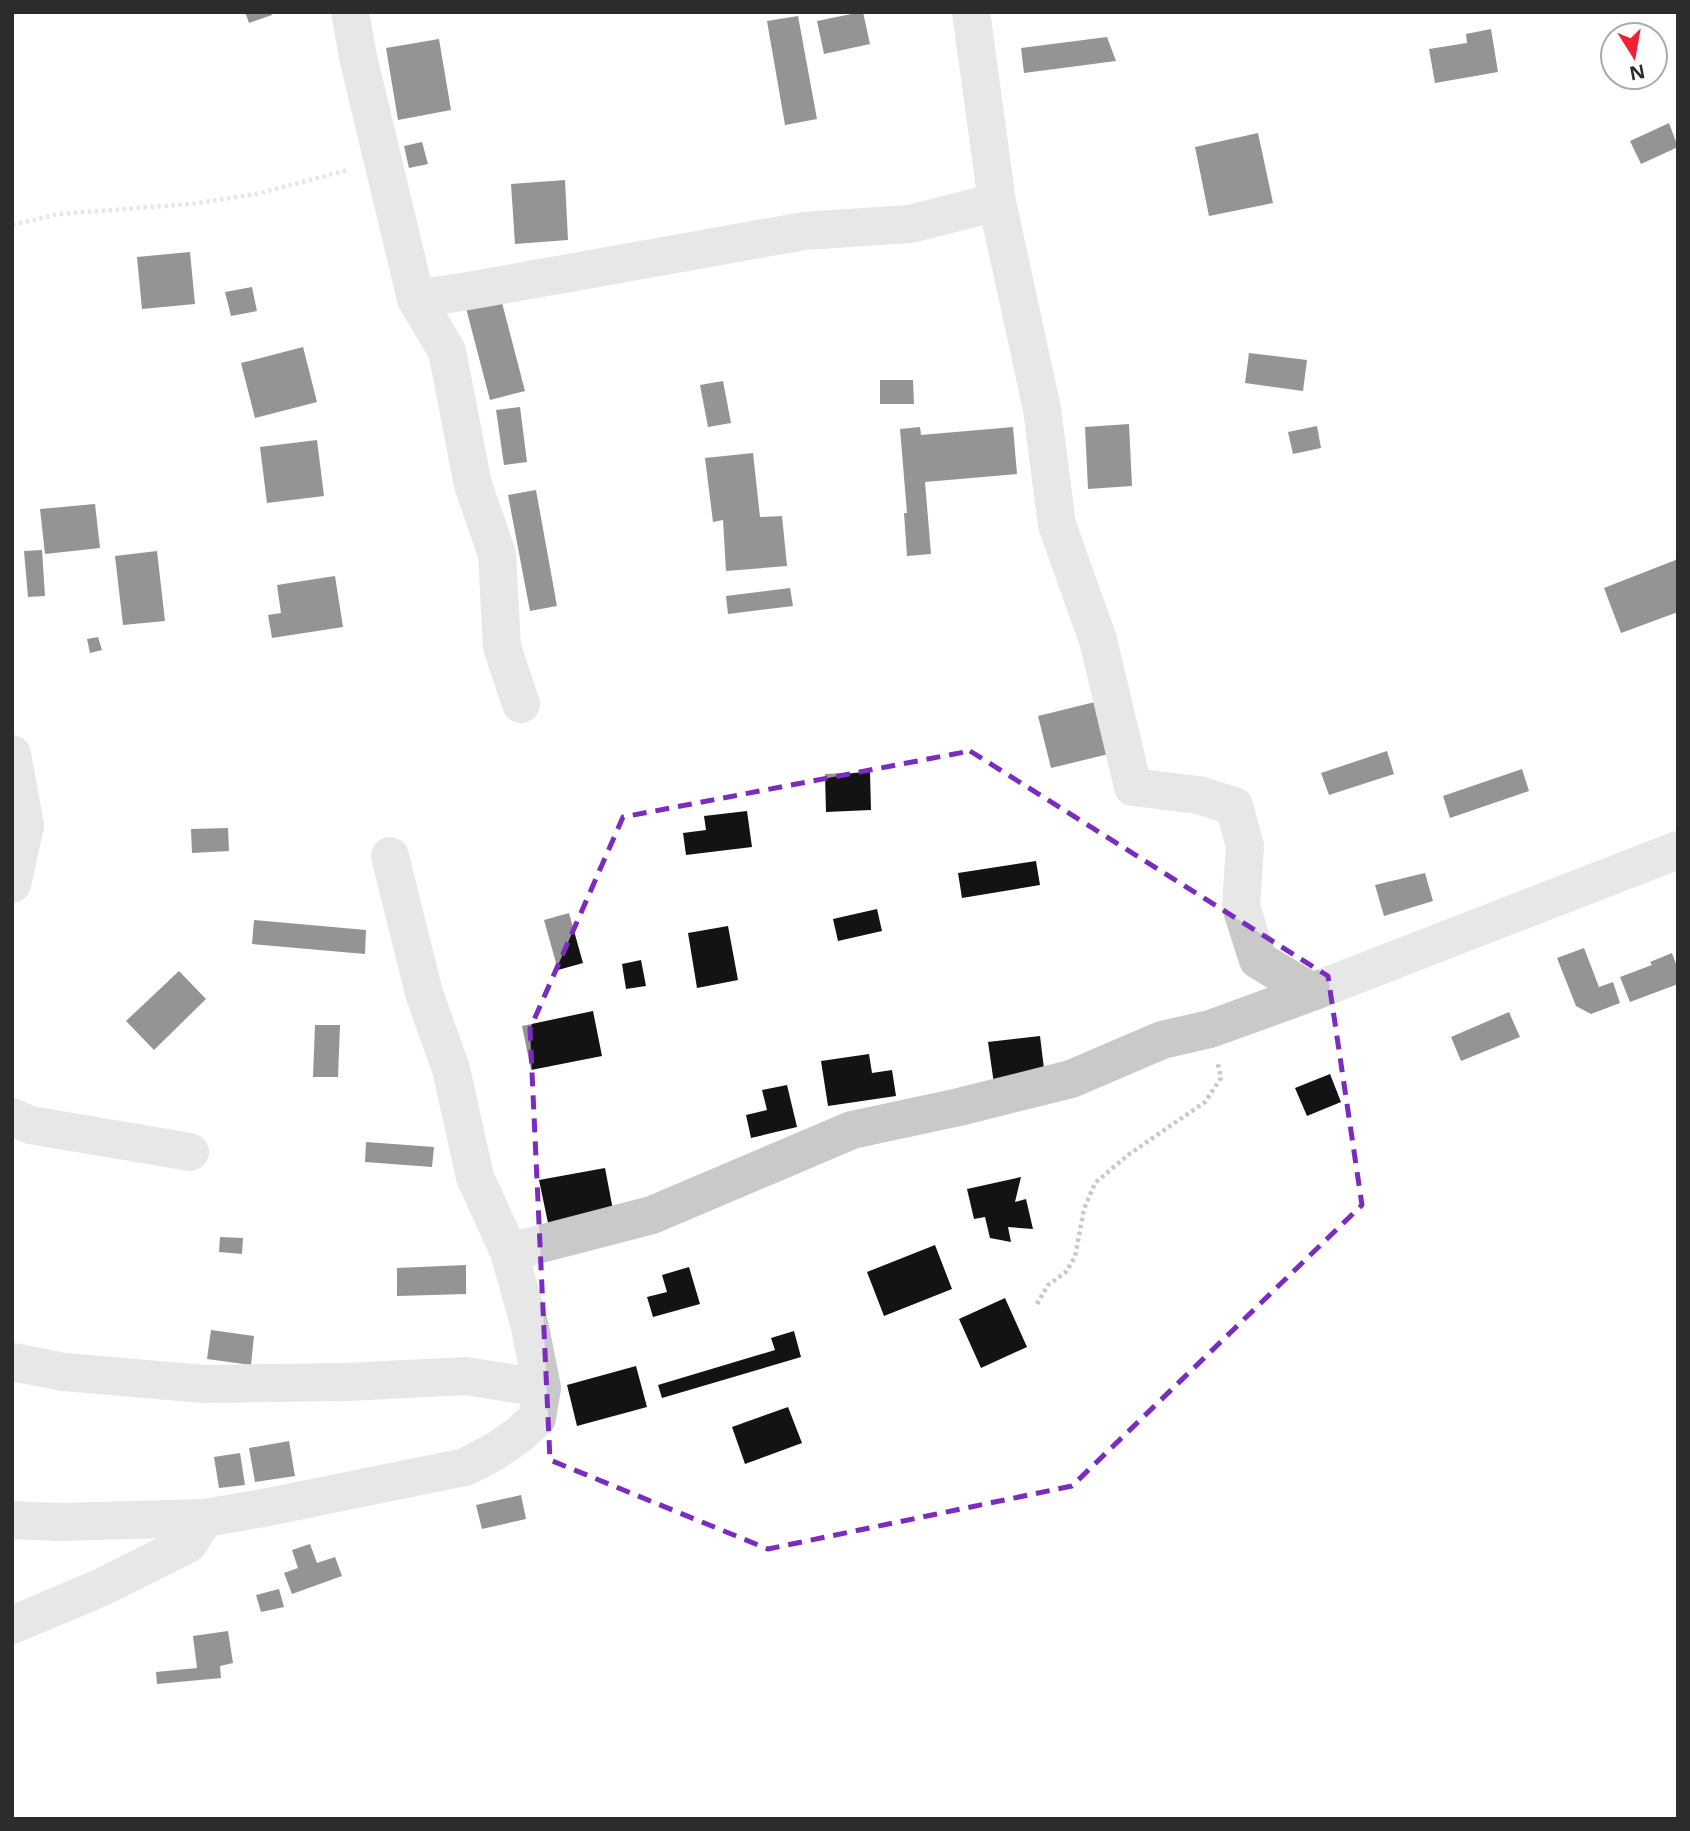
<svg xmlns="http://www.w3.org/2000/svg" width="1690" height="1831" viewBox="0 0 1690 1831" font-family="'Noto Sans',sans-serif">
<rect width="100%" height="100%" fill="#fff"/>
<path fill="#131313" d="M245,12H271L272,15L249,23Z
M861,12H863L870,44L824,54L817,21Z
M798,16L817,119L785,125L767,21Z
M1491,29L1498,72L1435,83L1429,49L1467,43L1466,34Z
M1107,37L1116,61L1024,73L1021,48Z
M439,39L451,110L398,120L386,48Z
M1669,123L1678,147L1641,164L1630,141Z
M1258,133L1273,203L1209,216L1195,147Z
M422,142L428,164L409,168L404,146Z
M565,180L568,240L515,244L511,184Z
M190,252L195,304L142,309L137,257Z
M252,287L257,311L231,316L225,292Z
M501,299L525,391L490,400L466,308Z
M303,347L317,402L255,418L241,363Z
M1249,353L1307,360L1303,391L1245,383Z
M880,380H913L914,404H880Z
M723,381L731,423L708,427L700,385Z
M520,407L527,462L504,465L496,410Z
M1129,424L1132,486L1088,489L1085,427Z
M1317,426L1321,448L1293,454L1288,432Z
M920,427L921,435L1013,427L1017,474L925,482L931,554L907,556L904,513H907L900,429Z
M317,440L324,496L267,503L260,447Z
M753,453L760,517L782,516L787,566L726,571L723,520L713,522L705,458Z
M536,490L557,606L530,611L508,495Z
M95,504L100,548L45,554L40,509Z
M42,550L45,596L28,597L24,551Z
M157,551L165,621L123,625L115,556Z
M1678,559V612L1621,633L1604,588Z
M335,576L343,627L272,638L268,615L281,613L277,585Z
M790,588L793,606L728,614L726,596Z
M98,637L102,650L90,653L87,639Z
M1099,701L1113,753L1051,768L1038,716Z
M1387,751L1394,774L1329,795L1321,773Z
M1522,769L1529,791L1450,818L1443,796Z
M870,772L871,810L826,812L825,774Z
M747,811L752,847L686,855L683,833L706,830L704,816Z
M228,828L229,851L192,853L191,829Z
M1036,861L1040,885L962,898L958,873Z
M1425,873L1433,901L1384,916L1375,885Z
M877,909L882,931L838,941L833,919Z
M569,913L583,963L558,970L544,920Z
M254,920L366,930L365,954L252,944Z
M728,926L738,980L697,988L688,933Z
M1584,948L1599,987L1613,982L1620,1003L1591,1014L1576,1006L1557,958Z
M1672,953L1678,969V984L1630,1002L1620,977L1652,965L1650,962Z
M641,960L646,986L626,989L622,964Z
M179,971L206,999L154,1050L126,1021Z
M593,1011L602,1056L531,1070L522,1026Z
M1509,1012L1520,1037L1461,1061L1451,1037Z
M315,1025H340L338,1077H313Z
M1040,1036L1045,1077L994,1084L988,1042Z
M869,1054L872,1073L892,1070L896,1096L828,1106L821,1061Z
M1330,1074L1341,1102L1307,1116L1295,1088Z
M787,1085L797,1127L751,1138L746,1115L767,1110L762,1090Z
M366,1142L434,1147L432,1167L365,1162Z
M605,1168L613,1210L548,1223L539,1180Z
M1021,1177L1015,1202L1026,1199L1033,1229L1008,1227L1011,1242L990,1238L985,1217L974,1219L967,1189Z
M220,1237L243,1238L242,1254L219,1252Z
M935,1245L952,1289L884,1316L867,1272Z
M466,1265V1294L397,1296V1268Z
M689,1267L700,1304L653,1317L647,1297L667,1292L662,1275Z
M1005,1298L1027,1347L981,1368L959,1319Z
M211,1330L254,1336L251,1365L207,1359Z
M794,1331L801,1357L662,1398L658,1385L775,1350L771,1338Z
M636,1366L647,1407L577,1426L567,1385Z
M788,1407L802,1443L745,1464L732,1427Z
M289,1441L295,1476L255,1482L249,1448Z
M240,1453L245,1485L219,1488L214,1457Z
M521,1495L526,1519L482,1529L476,1505Z
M310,1544L317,1563L335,1557L342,1576L292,1594L284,1573L298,1568L292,1550Z
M279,1589L284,1607L261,1612L256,1595Z
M228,1631L233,1663L220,1666L221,1678L157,1684L156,1672L197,1668L193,1636Z"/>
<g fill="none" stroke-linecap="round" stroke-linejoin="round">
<path stroke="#c9c9c9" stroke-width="4.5" stroke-dasharray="3.5 3.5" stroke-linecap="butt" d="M12,225L59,214L191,204L256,194L348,170
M1037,1304L1048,1285L1065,1273L1075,1257L1084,1209L1095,1183L1128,1155L1205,1102L1221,1078L1218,1064"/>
<path stroke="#c9c9c9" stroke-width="38" d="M350,12L358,57L416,299L447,351L473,485L497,554L502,647L521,704
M971,12L997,202L1042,409L1057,525L1098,640L1133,787L1198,795L1234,806L1245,846L1241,907L1258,960L1312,992
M416,299L468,291L804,231L910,224L997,202
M12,754L25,826L12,884
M12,1117L30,1125L190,1152
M509,1252L652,1215L852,1130L959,1107L1071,1079L1162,1040L1210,1029L1312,992L1678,850
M12,1362L64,1372L204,1384L346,1382L466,1376L542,1388
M12,1520L59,1522L205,1518
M12,1625L100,1588L188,1544L205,1518L263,1508L465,1467L494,1452L520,1434L537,1418L542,1388L530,1327L509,1252L475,1177L451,1069L424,993L390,856"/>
</g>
<path d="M0 0H1690V1831H0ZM970,751L1328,976L1362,1205L1072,1486L768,1549L550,1460L530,1029L623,817Z" fill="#fff" fill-opacity=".55" fill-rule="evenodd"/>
<path fill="none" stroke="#7b2cbf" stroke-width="5" stroke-dasharray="14 9" stroke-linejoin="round" d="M970,751L1328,976L1362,1205L1072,1486L768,1549L550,1460L530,1029L623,817Z"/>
<rect width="1690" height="1831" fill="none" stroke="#2c2c2c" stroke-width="28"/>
<g transform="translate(1634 56) rotate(169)"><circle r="33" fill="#ffffff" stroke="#ababab" stroke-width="2"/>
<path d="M0-5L12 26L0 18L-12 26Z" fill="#f12034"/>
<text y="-10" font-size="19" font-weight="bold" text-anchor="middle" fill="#2c2c2c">N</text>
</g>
</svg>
